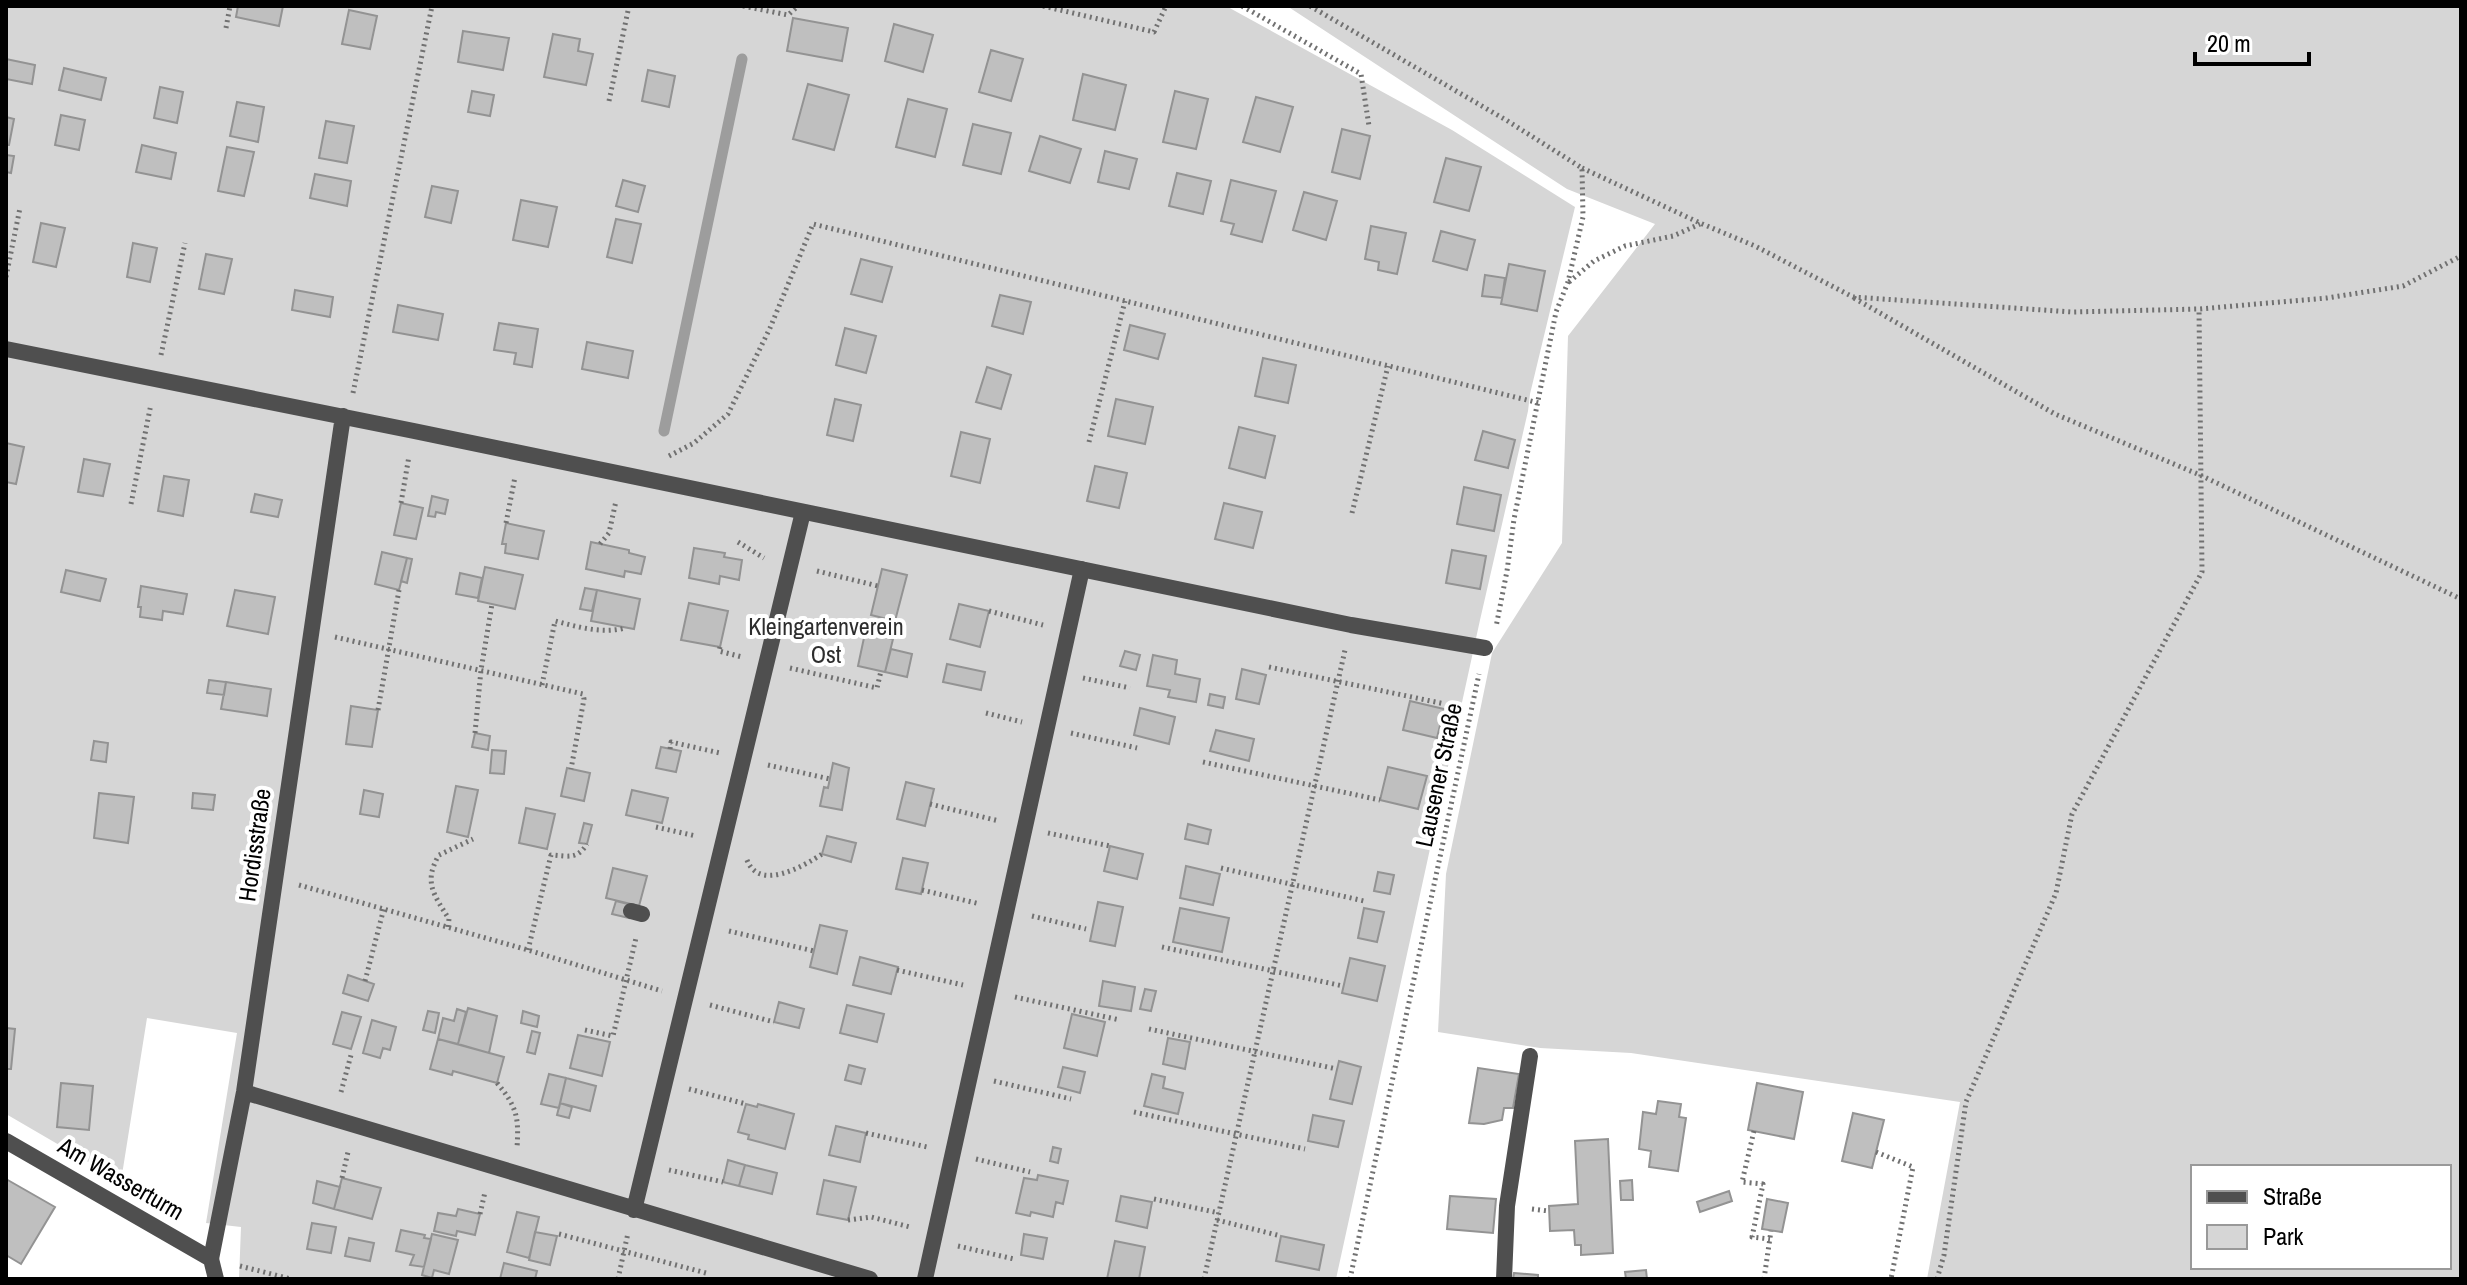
<svg xmlns="http://www.w3.org/2000/svg" width="2467" height="1285" viewBox="0 0 2467 1285" font-family="'Archivo Narrow',sans-serif">
<rect width="100%" height="100%" fill="#fff"/>
<path fill="#d6d6d6" fill-rule="evenodd" d="M6,6H1226L1452,130L1575,207L1530,394L1528,411L1480,620L1336,1279H239L241,1227L206,1223L237,1033L147,1018L121,1181L6,1114Z
M1287,6H2461V1279H1927L1960,1102L1631,1053L1540,1048L1438,1032L1446,874L1492,653L1562,543L1568,336L1655,224L1567,189ZM2449,1167V1267H2193V1167Z"/>
<g fill="none" stroke-linecap="round" stroke-linejoin="round">
<path stroke="#9d9d9d" stroke-width="11" d="M664,431L742,59"/>
</g>
<path fill="#bfbfbf" stroke="#939393" stroke-width="2" d="M238,6H283L279,26L236,17Z
M349,10L377,16L370,49L342,44Z
M793,18L848,28L842,61L787,51Z
M894,24L933,35L923,72L885,61Z
M463,31L509,38L503,70L458,62Z
M553,34L580,39L578,51L593,54L586,85L544,77Z
M991,50L1023,59L1011,101L979,92Z
M6,59L35,65L32,84L6,79Z
M64,68L106,78L101,100L59,90Z
M648,70L675,76L669,107L642,101Z
M1083,74L1126,85L1115,130L1073,120Z
M808,84L849,95L834,150L793,139Z
M160,87L183,92L177,123L154,118Z
M472,91L494,95L490,116L468,112Z
M1175,91L1208,99L1196,149L1163,142Z
M1256,97L1293,107L1280,152L1243,142Z
M908,99L947,109L935,157L896,147Z
M237,102L264,107L258,142L230,136Z
M61,115L85,120L79,150L55,145Z
M6,117L14,119L9,145H6Z
M326,121L354,126L347,163L319,158Z
M973,124L1011,133L1001,174L963,165Z
M1342,129L1370,136L1360,179L1332,172Z
M1040,136L1081,149L1070,183L1029,171Z
M142,145L176,153L171,179L136,172Z
M227,147L254,152L244,196L218,191Z
M1105,151L1137,159L1129,189L1098,182Z
M6,155L14,156L11,173L6,172Z
M1446,158L1481,167L1469,211L1434,202Z
M1177,173L1211,181L1203,214L1169,206Z
M315,174L351,181L347,206L310,198Z
M623,180L645,186L638,212L616,206Z
M1231,180L1276,191L1262,242L1231,234L1234,224L1221,221Z
M432,186L458,191L451,223L425,217Z
M1304,192L1337,201L1326,240L1293,230Z
M521,200L557,207L548,247L513,240Z
M616,219L641,224L632,263L607,257Z
M41,223L65,228L56,267L33,262Z
M1371,226L1406,233L1397,274L1378,270L1379,262L1365,259Z
M1441,231L1475,240L1467,270L1433,261Z
M133,243L157,248L150,282L127,277Z
M206,254L232,259L224,294L199,289Z
M861,259L892,267L882,302L851,294Z
M1509,264L1545,271L1537,311L1501,304Z
M1485,275L1505,278L1502,298L1482,296Z
M295,290L333,297L330,317L292,310Z
M1000,295L1031,302L1023,334L992,326Z
M398,305L443,314L438,340L393,332Z
M499,323L538,329L532,367L514,364L516,353L494,350Z
M1130,325L1165,334L1158,359L1124,350Z
M845,328L876,336L866,373L836,365Z
M587,342L633,351L628,378L582,369Z
M1263,358L1296,365L1288,403L1255,396Z
M987,367L1011,375L1001,409L976,402Z
M835,399L861,405L853,441L827,435Z
M1116,399L1153,407L1145,444L1108,436Z
M1239,427L1275,436L1265,478L1229,468Z
M1483,431L1515,440L1508,468L1475,460Z
M961,432L990,439L980,483L951,476Z
M6,443L24,447L16,484L6,482Z
M84,459L110,464L103,496L78,492Z
M1095,466L1127,473L1119,508L1087,501Z
M164,476L189,480L183,516L158,511Z
M1464,487L1501,495L1494,531L1457,524Z
M255,494L282,500L278,517L251,512Z
M432,496L448,500L445,514L436,512L435,517L428,516Z
M401,503L423,508L416,539L394,535Z
M1224,503L1262,512L1253,548L1215,539Z
M506,523L544,531L538,559L505,553L506,544H502Z
M591,542L629,550V553L645,557L641,574L625,571L624,577L586,569Z
M694,548L725,553L724,557L742,560L739,580L720,576L719,584L689,578Z
M1452,550L1486,556L1480,589L1446,583Z
M382,552L407,558L399,590L375,584Z
M407,558L412,559L407,583L401,581Z
M485,567L523,575L515,609L478,601Z
M882,569L907,575L895,621L871,615Z
M66,570L106,579L100,601L61,592Z
M460,573L482,578L478,598L456,594Z
M141,586L187,594L183,614L163,611L162,620L140,617L141,607H138Z
M585,588L597,590L592,611L580,609Z
M235,590L275,597L268,634L227,626Z
M597,590L640,599L634,629L591,621Z
M689,603L728,611L720,647L681,640Z
M959,604L989,611L980,647L950,639Z
M865,633L893,639L885,672L858,666Z
M891,649L912,654L907,677L885,672Z
M1125,651L1140,655L1136,670L1120,666Z
M1153,655L1177,660L1175,674L1200,679L1196,702L1168,697L1170,690L1147,686Z
M947,664L985,672L981,690L943,682Z
M1242,669L1266,675L1259,704L1236,699Z
M209,680L226,682L224,695L207,693Z
M226,682L271,689L267,716L221,709Z
M1210,694L1225,697L1223,708L1208,705Z
M1410,701L1444,709L1437,738L1403,730Z
M351,706L378,710L372,747L346,744Z
M1140,708L1175,717L1169,744L1134,735Z
M1216,730L1254,739L1249,761L1210,751Z
M475,733L490,736L488,750L472,747Z
M94,741L108,743L106,762L91,760Z
M661,747L681,751L676,772L656,768Z
M492,750L506,751L504,774L490,773Z
M833,763L849,768L842,810L820,806L824,787L828,788Z
M1388,767L1427,776L1418,809L1380,800Z
M567,768L590,773L584,801L561,796Z
M906,782L934,789L925,826L897,819Z
M456,786L478,790L468,837L447,832Z
M364,790L383,794L379,817L360,814Z
M632,790L668,798L662,823L626,815Z
M99,793L134,797L128,843L94,838Z
M193,793L215,795L213,810L192,808Z
M526,808L555,814L547,849L519,843Z
M584,823L592,825L587,844L579,843Z
M1188,824L1211,830L1208,844L1185,839Z
M827,836L856,843L851,862L822,854Z
M1110,846L1143,854L1137,879L1104,871Z
M903,858L928,863L921,894L896,889Z
M1186,866L1220,874L1213,905L1180,898Z
M613,868L647,876L639,906L606,898Z
M1378,872L1394,875L1390,894L1374,891Z
M616,901L632,905L629,918L612,914Z
M1098,902L1123,907L1115,946L1090,941Z
M1180,908L1229,918L1222,952L1173,942Z
M1364,908L1384,912L1377,942L1358,938Z
M820,925L847,931L837,974L810,967Z
M860,957L898,967L891,994L853,985Z
M1350,958L1385,966L1377,1001L1342,993Z
M348,975L374,984L368,1001L343,993Z
M1103,981L1135,987L1131,1011L1099,1006Z
M1145,989L1156,991L1151,1011L1140,1009Z
M779,1002L804,1009L799,1028L774,1022Z
M847,1005L884,1014L877,1042L840,1033Z
M468,1008L497,1016L489,1053L458,1044Z
M457,1009L466,1012L458,1044L438,1039L443,1018L454,1021Z
M428,1011L439,1013L435,1033L423,1030Z
M523,1011L539,1016L537,1027L521,1023Z
M342,1012L361,1017L351,1049L333,1044Z
M1072,1014L1105,1022L1097,1056L1064,1048Z
M372,1020L396,1027L390,1050L383,1048L380,1058L363,1053Z
M6,1028L15,1029L11,1069H6Z
M532,1031L540,1033L535,1054L527,1052Z
M578,1035L610,1042L602,1076L570,1068Z
M1168,1038L1190,1042L1185,1069L1163,1064Z
M438,1039L504,1057L497,1083L453,1071L452,1075L430,1069Z
M1339,1061L1361,1067L1352,1104L1330,1099Z
M849,1065L865,1069L861,1084L845,1080Z
M1063,1067L1085,1072L1080,1093L1058,1087Z
M1478,1068L1519,1074L1513,1108H1504L1502,1120L1484,1124L1469,1123Z
M549,1074L566,1078L559,1108L541,1104Z
M1152,1074L1165,1077L1163,1088L1183,1093L1178,1114L1144,1106Z
M566,1078L596,1086L590,1111L560,1103Z
M61,1083L93,1086L89,1130L57,1127Z
M1757,1083L1803,1092L1794,1139L1748,1130Z
M1658,1101L1681,1104L1679,1117L1686,1118L1678,1171L1649,1167L1651,1151L1639,1149L1643,1112L1656,1114Z
M560,1103L572,1107L569,1118L557,1115Z
M746,1104L757,1107L758,1104L794,1114L785,1149L748,1139L749,1135L738,1132Z
M1853,1113L1884,1120L1872,1168L1842,1161Z
M1313,1115L1344,1121L1338,1147L1308,1141Z
M836,1126L866,1133L860,1162L829,1155Z
M1608,1139L1613,1253L1581,1255V1245H1575L1574,1230L1550,1231L1549,1206L1578,1204L1575,1141Z
M1053,1147L1061,1149L1058,1163L1050,1161Z
M728,1160L745,1165L739,1186L723,1182Z
M745,1165L777,1173L772,1194L739,1186Z
M1038,1175L1068,1181L1063,1204L1056,1202L1053,1217L1031,1212L1030,1216L1016,1213L1024,1178L1037,1180Z
M342,1178L381,1188L372,1219L334,1209Z
M6,1179L55,1207L21,1264L6,1255Z
M824,1180L856,1187L848,1220L817,1214Z
M1632,1180L1633,1200H1621L1620,1181Z
M317,1181L340,1187L334,1209L313,1203Z
M1729,1191L1732,1201L1700,1212L1697,1202Z
M1121,1196L1152,1202L1147,1228L1116,1221Z
M1450,1196L1496,1199L1493,1233L1447,1229Z
M1767,1199L1788,1203L1782,1232L1762,1229Z
M458,1209L480,1214L475,1235L457,1231L456,1236L434,1231L438,1213L456,1216Z
M517,1212L539,1217L529,1258L507,1252Z
M312,1223L336,1227L331,1253L307,1249Z
M401,1230L425,1235L424,1238L431,1239L424,1267L410,1265L414,1255L396,1251Z
M535,1232L557,1236L550,1265L529,1260Z
M432,1234L458,1240L449,1274L434,1270L432,1278L422,1275Z
M1024,1234L1047,1238L1043,1259L1021,1255Z
M1281,1236L1324,1245L1319,1270L1276,1261Z
M349,1238L374,1243L370,1261L345,1256Z
M1115,1241L1145,1247L1139,1279H1107Z
M504,1263L537,1271L535,1279H500Z
M1646,1270L1647,1279H1626L1625,1272Z
M1514,1273L1538,1275V1279H1513Z"/>
<g fill="none" stroke-linecap="round" stroke-linejoin="round">
<path stroke="#717171" stroke-width="5" stroke-dasharray="2 4" stroke-linecap="butt" d="M743,6L788,15L798,6
M1043,6L1154,32L1166,6
M1242,6L1361,74L1369,126
M1310,6L1506,120L1582,168L1583,217L1568,282L1556,312L1514,519L1507,571L1496,627
M226,28L230,6
M609,101L629,6
M1582,168L1700,223L1755,246L1853,297L2072,312L2199,309L2327,298L2403,286L2461,256
M6,277L20,208
M1569,282L1594,261L1625,246L1673,236L1700,224
M1854,298L2055,414L2200,475L2461,599
M161,355L185,243
M353,393L432,6
M1089,442L1125,301
M669,456L694,443L728,414L770,328L813,224L1539,403
M401,503L409,456
M131,504L151,404
M1352,513L1388,366
M506,523L515,477
M738,542L764,558
M600,544L609,533L616,501
M817,571L878,586
M989,611L1043,625
M335,637L583,694L584,699L571,769
M720,647L719,651L742,657
M1269,667L1445,704
M790,668L877,688L881,671
M1083,678L1130,688
M542,685L555,621C578,627 602,634 625,628
M378,710L399,590
M986,713L1022,722
M475,733L481,670L492,604
M1071,733L1137,748
M670,749L671,742L720,753
M1203,762L1380,800
M768,765L830,779
M930,804L999,821
M656,827L696,836
M1048,833L1110,846
M747,860C759,892 804,866 822,854
M1221,868L1364,901
M299,885L528,950L662,991
M922,890L980,904
M1032,916L1086,929
M448,927L449,919C434,895 423,882 439,855L473,839
M729,931L814,951
M1162,947L1343,986
M528,950L551,855C568,856 577,860 587,844
M897,970L963,985
M365,981L384,908
M1015,997L1120,1020
M710,1005L774,1022
M1149,1029L1337,1069
M585,1030L613,1036L636,938
M994,1081L1071,1099
M497,1083C517,1107 519,1117 517,1148
M689,1089L746,1104
M341,1092L351,1055
M1134,1112L1305,1149
M1754,1131L1742,1182L1763,1184L1752,1237L1770,1239
M866,1133L927,1147
M1876,1152L1913,1167L1891,1279
M976,1159L1030,1172
M669,1170L723,1182
M342,1178L348,1152
M1154,1199L1219,1213
M1532,1209L1549,1211
M480,1214L485,1192
M848,1220L871,1217L910,1227
M1217,1220L1281,1236
M559,1234L706,1273
M958,1246L1014,1259
M240,1266L291,1279
M618,1279L628,1233
M1204,1279L1345,650
M1350,1279L1479,674
M1764,1279L1771,1231
M1937,1279L1944,1255L1966,1102L2056,893L2072,814L2202,572L2199,309"/>
<path stroke="#4f4f4f" stroke-width="16" d="M6,349L414,431L1351,625L1485,648
M631,911L642,914
M244,1092L870,1279
M634,1210L803,512
M211,1259L244,1092L343,416
M925,1279L1082,569
M1504,1279L1507,1206L1530,1056"/>
<path stroke="#4f4f4f" stroke-width="16" d="M6,1141L211,1259L216,1279"/>
</g>
<g text-anchor="middle" stroke-width="8" stroke-linejoin="round" paint-order="stroke">
<g font-size="24" fill="#2d2d2d" stroke="#fff">
<text x="826" y="635">Kleingartenverein<tspan x="826" dy="28">Ost</tspan></text>
</g>
<g font-size="24" fill="#000" stroke="#fff">
<text transform="translate(1439 775) rotate(-78)" y="8">Lausener Straße</text>
<text transform="translate(255 845) rotate(-82)" y="8">Hordisstraße</text>
<text transform="translate(121 1179) rotate(30)" y="8">Am Wasserturm</text>
</g>
</g>
<rect width="2467" height="1285" fill="none" stroke="#000000" stroke-width="16"/>
<rect x="2191" y="1165" width="260" height="104" fill="#ffffff" stroke="#999999" stroke-width="2"/>
<rect x="2207" y="1191" width="40" height="12" fill="#4f4f4f" stroke="#999999" stroke-width="2"/>
<text x="2263" y="1205" font-size="24" fill="#000000">Straße</text>
<rect x="2207" y="1225" width="40" height="24" fill="#d6d6d6" stroke="#999999" stroke-width="2"/>
<text x="2263" y="1245" font-size="24" fill="#000000">Park</text>
<path d="M2195 52v12h114v-12" fill="none" stroke="#000000" stroke-width="4"/>
<text x="2207" y="52" font-size="24" fill="#000000" stroke="#ffffff" stroke-width="6" paint-order="stroke">20 m</text>
</svg>
